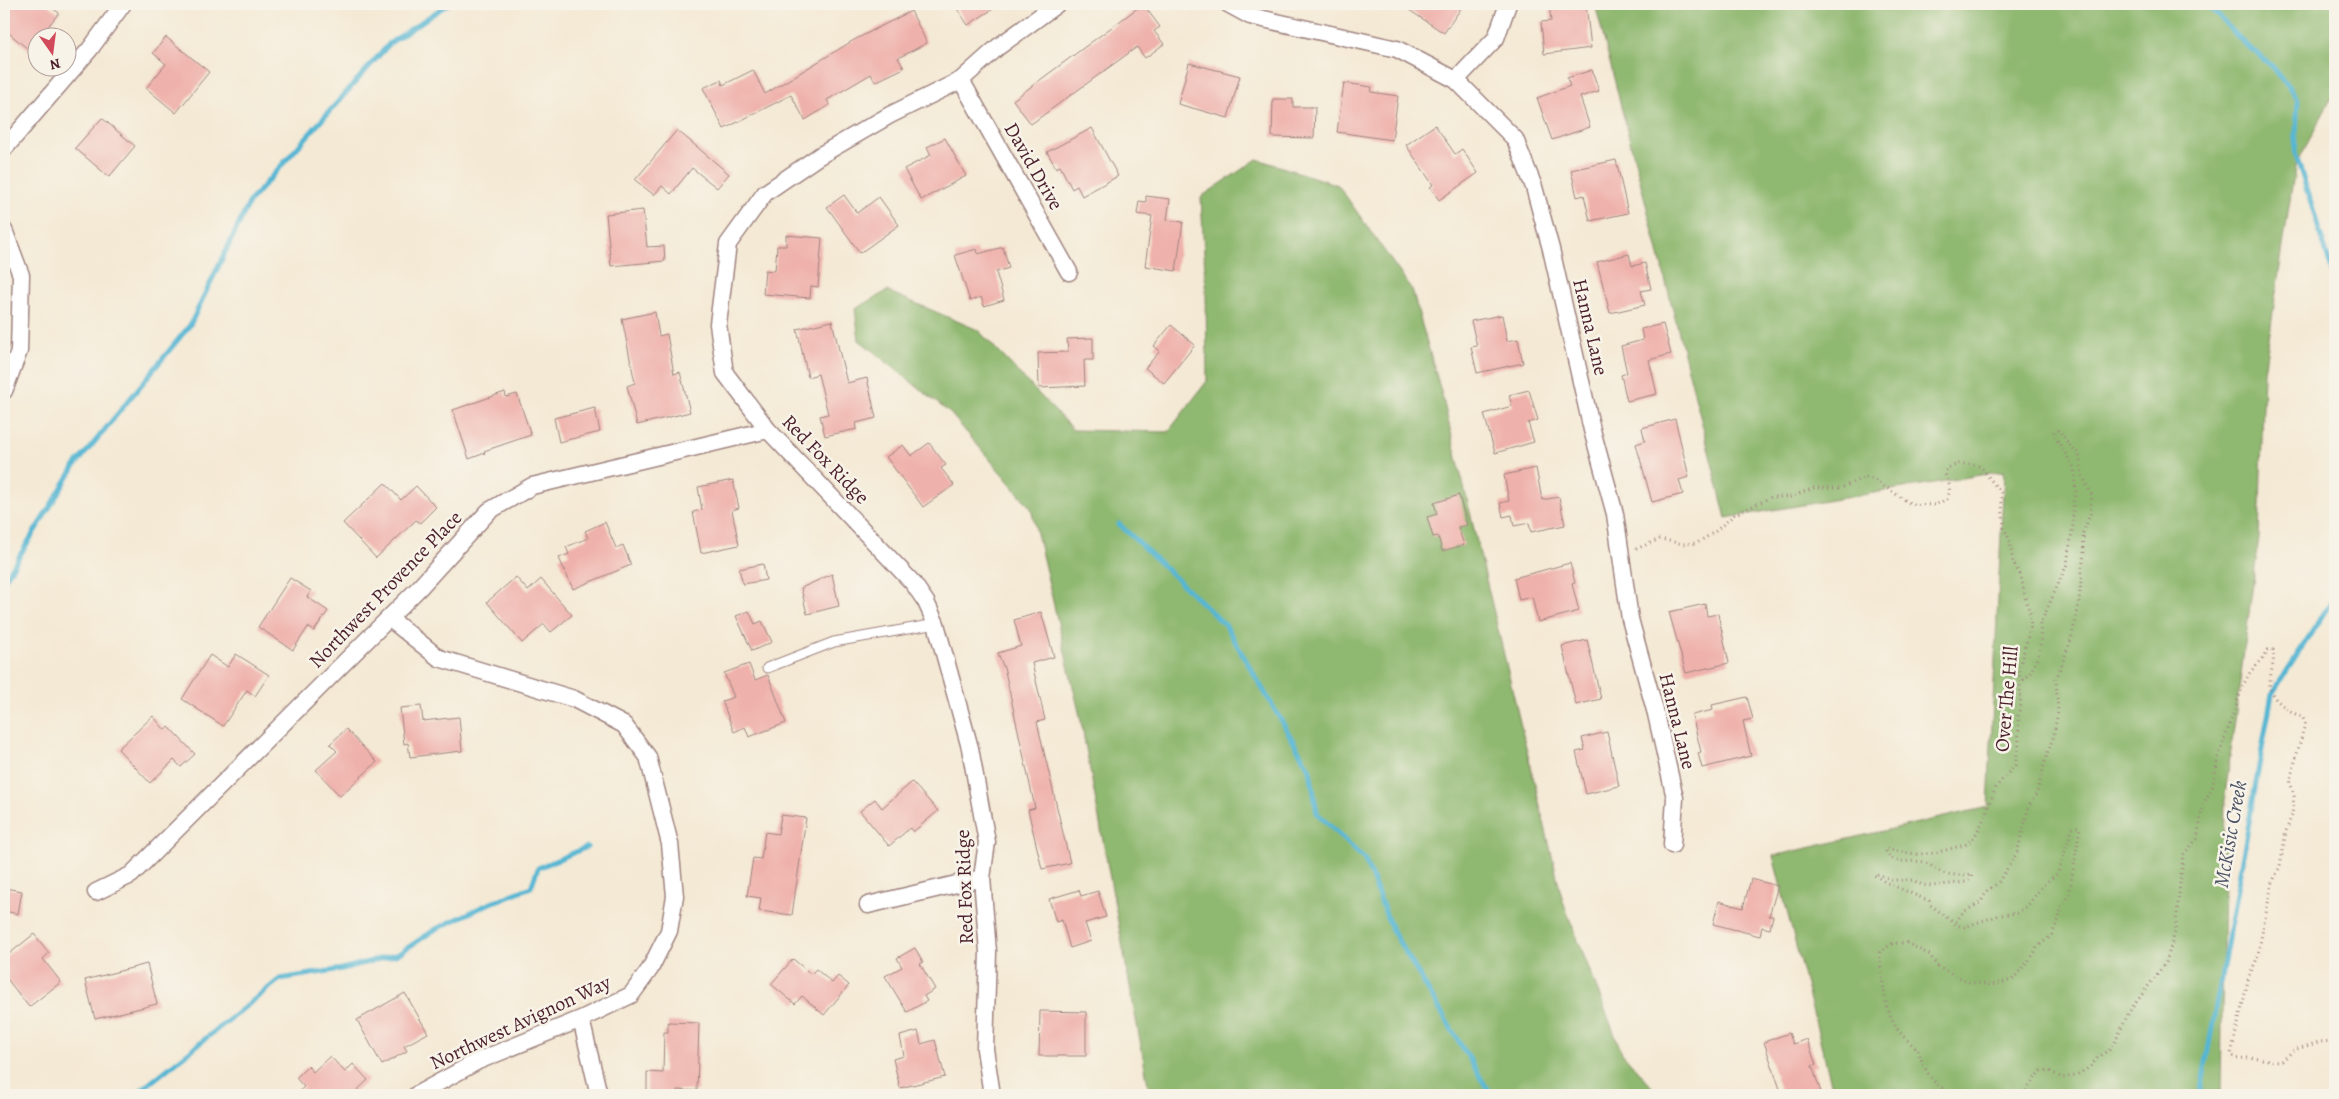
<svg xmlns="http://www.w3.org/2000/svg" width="2339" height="1099" viewBox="0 0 2339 1099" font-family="Alegreya,serif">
<rect width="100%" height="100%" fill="#f7f3e8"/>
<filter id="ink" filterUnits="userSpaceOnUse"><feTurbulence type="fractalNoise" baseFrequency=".02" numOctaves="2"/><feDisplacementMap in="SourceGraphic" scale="10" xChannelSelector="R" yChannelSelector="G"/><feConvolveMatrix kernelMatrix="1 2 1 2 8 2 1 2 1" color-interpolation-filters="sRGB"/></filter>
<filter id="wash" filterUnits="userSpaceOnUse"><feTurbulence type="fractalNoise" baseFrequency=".0096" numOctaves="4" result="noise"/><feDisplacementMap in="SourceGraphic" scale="20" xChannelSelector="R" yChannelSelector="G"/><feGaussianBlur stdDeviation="1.12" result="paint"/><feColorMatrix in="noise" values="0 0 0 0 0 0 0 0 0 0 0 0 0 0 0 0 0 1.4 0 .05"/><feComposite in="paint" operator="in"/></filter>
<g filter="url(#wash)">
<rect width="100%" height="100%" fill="#f4e9d4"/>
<path fill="#8fb86f" stroke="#6c6c4d" d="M1595,4H2335V91L2295,167L2264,372L2259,538L2225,795L2221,1095H1834L1773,856L1988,807L2004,471L1726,518Z
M1257,159L1338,185L1412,290L1442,395L1563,902L1622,1053L1659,1095H1150L1080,716L1031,508L951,414L859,340L855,309L887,291L978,330L1073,430L1168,432L1207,381L1206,291L1201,197Z"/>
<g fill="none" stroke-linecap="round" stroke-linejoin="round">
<path stroke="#54b6d3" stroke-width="5" d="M2207,4L2243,42L2273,67L2298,99L2295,152L2335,281
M1119,524L1226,626L1310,770L1317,813L1365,860L1392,930L1491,1095
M4,581L75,466L190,325L250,201L390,43L448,4
M135,1095L280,979L342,969L398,954L436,929L486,905L531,887L538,868L587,847
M2200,1095L2272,694L2335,596"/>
</g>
<g id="blocks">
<path fill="#efb1ab" d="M13,4H47L59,13L29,50L4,29V16Z
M954,4H1001L968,25Z
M1143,4L1160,27L1154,31L1164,44L1145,58L1137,47L1031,124L1013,100Z
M1400,4H1464L1444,33Z
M1549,4H1586L1591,48L1544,54L1541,22L1551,21Z
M911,11L927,43L898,58L904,68L875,82L871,74L827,100L830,105L805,120L791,95L724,129L703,88L721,80L723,85L753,70L765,94L854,40Z
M166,37L209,72L176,113L146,88L166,64L153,53Z
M1189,63L1240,76L1228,118L1178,104Z
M1592,70L1599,91L1580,97L1590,127L1552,140L1537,98L1570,86L1567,78Z
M1344,83L1372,87L1371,92L1398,96L1392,140L1337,132Z
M1273,99H1293V107H1315L1314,138L1272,137Z
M102,118L135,146L109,177L75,148Z
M1435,125L1455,154L1462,149L1478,173L1439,200L1430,187L1433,185L1406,145Z
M1092,128L1118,176L1082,196L1077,186L1072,189L1060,166L1056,168L1047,152Z
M677,130L729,174L717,188L692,168L671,194L662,186L654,195L635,180Z
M945,138L966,176L921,200L904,169L931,155L927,147Z
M1616,160L1628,213L1590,221L1584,195L1577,197L1571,170Z
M844,195L857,213L879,197L899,225L860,253L827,207Z
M1146,196L1170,199L1167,220L1183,222L1176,271L1145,266L1152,216L1137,214L1139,201L1146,202Z
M643,210L647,247L664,246L665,261L611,266L606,214Z
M786,235L822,238L818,287L811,286L810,298L763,294L765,270L775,271L777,246H786Z
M1003,247L1009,268L996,272L1004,300L984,306L981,297L970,301L955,255L977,249L978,254Z
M1629,254L1632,266L1645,263L1651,289L1641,291L1645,305L1610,313L1597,262Z
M655,312L659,336L667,334L674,374L680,372L690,412L637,425L627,386L635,383L622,319Z
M1502,315L1507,341L1518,339L1523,363L1477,373L1471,347L1477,346L1471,321Z
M832,321L847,383L867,378L876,418L856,423L857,429L825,436L820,416L828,414L818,374L808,377L797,329Z
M1663,324L1671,354L1649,360L1657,394L1627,401L1621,375L1627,373L1621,346L1643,340L1641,329Z
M1171,325L1195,345L1164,383L1145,368L1160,351L1154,346Z
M1093,338V360H1084L1085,386L1039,388L1038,353L1068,352L1067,339Z
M1529,390L1538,420L1528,423L1534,442L1495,453L1484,414L1512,406L1509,395Z
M505,392L506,397L517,394L531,435L484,451L485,453L469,459L453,410Z
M595,408L600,432L559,442L554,418Z
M1675,419L1689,477L1679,480L1683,494L1652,502L1636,444L1645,441L1642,428Z
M929,443L946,465L941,468L954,485L923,507L886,457L903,445L911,456Z
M1536,468L1542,500L1559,497L1565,525L1531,532L1529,523L1514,526L1512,515L1503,517L1500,503L1509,501L1504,475Z
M733,480L739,508L732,510L739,545L701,553L693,512L702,510L698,487Z
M385,483L401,500L416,486L436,507L420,523L416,520L376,558L343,523Z
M1459,495L1467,525L1458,527L1464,545L1442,551L1438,536L1433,537L1427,517L1437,514L1434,503Z
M605,522L616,548L623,545L631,565L573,589L559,558L569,554L566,547L588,538L585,531Z
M1570,563L1575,583L1572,584L1579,611L1538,622L1532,597L1519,600L1514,578Z
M763,564L766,580L743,584L739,569Z
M832,574L839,606L807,614L801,588Z
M516,577L528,591L541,579L572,615L551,632L544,624L522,643L487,602Z
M290,578L311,591L307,597L328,611L314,631L308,627L293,650L258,627Z
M1705,604L1707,616L1718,614L1729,663L1686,673L1669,612Z
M749,611L755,624L762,621L772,642L752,651L736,616Z
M1041,612L1054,657L1032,663L1045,720L1037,722L1070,863L1042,869L1028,810L1035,808L1005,671L998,653L1021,646L1014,620Z
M1587,640L1601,699L1576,705L1562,646Z
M236,654L269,675L255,696L247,690L223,726L182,699L210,655L228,667Z
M749,664L755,680L768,675L786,723L749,737L745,727L734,732L722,701L734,697L724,673Z
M1747,697L1753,719L1743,721L1751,756L1702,768L1698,753L1701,752L1692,715L1713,710L1712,705Z
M421,706L423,721L459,717L462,751L410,757L408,743L404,744L400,708Z
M153,716L165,730L169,727L195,754L181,767L174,760L150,783L118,749Z
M346,729L377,762L340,796L316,770L337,751L330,744Z
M1607,732L1619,786L1586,794L1576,752L1585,750L1582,738Z
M912,782L938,811L913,832L910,828L889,846L860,811L875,799L882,808Z
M781,815L806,818L792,915L759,911L761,898L747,896L753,858L761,859L765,832L778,834Z
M1751,879L1778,886L1769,916H1773L1770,929L1762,927L1760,936L1713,924L1719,901L1743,908Z
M4,888L22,891L18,914L4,911Z
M1079,890L1081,896L1098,891L1106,917L1085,923L1091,941L1070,948L1062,920L1056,922L1049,899Z
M34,934L49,953L43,959L61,982L29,1007L4,975V958Z
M915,948L923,962L920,964L935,989L924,996L927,1001L907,1012L885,976L902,967L897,958Z
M793,959L811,974L816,969L832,983L838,976L849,985L824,1015L802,996L795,1004L771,984Z
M147,964L157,1004L95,1019L85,980Z
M405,993L428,1033L404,1046L407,1051L382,1065L357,1020Z
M1040,1011L1086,1012V1056H1039Z
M668,1022L699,1023L697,1091L677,1090V1095L647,1094V1072L663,1073L664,1032H668Z
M918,1031L921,1044L935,1040L945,1077L900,1088L893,1059L904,1056L900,1036Z
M1789,1033L1793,1044L1807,1039L1816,1065L1812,1066L1822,1095H1782L1764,1042Z
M330,1056L345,1072L353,1064L368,1080L352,1095H295L304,1087L296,1078L308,1066L313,1072Z"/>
</g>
</g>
<g filter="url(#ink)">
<use href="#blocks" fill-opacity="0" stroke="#9f8480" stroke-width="1"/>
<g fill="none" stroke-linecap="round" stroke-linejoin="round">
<g stroke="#9f8480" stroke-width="11">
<path id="lane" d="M767,668L834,642L936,624"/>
</g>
<g stroke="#9f8480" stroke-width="19">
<path id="street" d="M1228,4L1250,16L1397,49L1456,80L1515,139L1534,187L1551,249L1592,430L1615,514L1630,619L1656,714L1675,798L1672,845
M961,80L1069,272
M1456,80L1496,38L1508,4
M4,149L90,49L123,4
M4,230L21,275L19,351L4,391
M389,618L439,658L574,699L624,725L648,757L670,844L675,896L669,931L650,969L631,995L581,1019L478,1061L416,1095
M96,892L131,875L419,588L489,511L532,486L768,430
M868,905L982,878
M581,1019L599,1095
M992,1095L985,1049L988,952L982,878L987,842L970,748L936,624L926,602L913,583L768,430L725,373L718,324L728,244L765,193L819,156L890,115L961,80L998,47L1057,4"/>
</g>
<path stroke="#9f8480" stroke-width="3" stroke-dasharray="1 4" stroke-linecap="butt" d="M1636,549L1660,539L1683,544L1697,543L1716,531L1734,515L1771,497H1790L1814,488H1841L1865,477L1873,479L1911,504L1935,505L1947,499C1951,489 1950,484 1945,474L1947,468L1959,464H1972L1981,467L2001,493L2004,528L2010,541L2013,563L2021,576L2025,597L2030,613L2031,625L2019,669L2021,705L2018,716L2019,744L2015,765L1996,787L1982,823L1975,836L1967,844L1935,853L1916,854L1885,849C1891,867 1911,859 1924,862C1930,864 1935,870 1941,872C1950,876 1962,875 1972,874L1971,879L1966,882L1933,886L1922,885L1913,880H1892L1879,874L1874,875L1885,882L1929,901L1930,905C1939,910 1955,927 1964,927L2000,915L2017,913L2027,906L2043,885L2058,873L2072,829L2076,826L2080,828L2069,895L2061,907L2059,919L2051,936L2036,948L2034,954L2012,980L1992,985L1969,982L1937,966L1930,955L1907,943H1893L1880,952C1879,960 1881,967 1882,975C1885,1008 1890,1029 1918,1049C1921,1060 1926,1072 1933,1080C1939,1086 1944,1088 1949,1095
M1956,922L1963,912L1980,903L1987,891L1998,883L2017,853L2029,806L2037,793L2047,754L2053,738L2058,712L2056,679L2071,640L2078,610L2084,552L2083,533L2090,514L2092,495L2082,475L2079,454L2071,447L2059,430L2054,431V435L2074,468L2076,492L2073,503V525L2067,564L2040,625L2041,641L2038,656L2031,672L2021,682
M2023,1095L2040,1071L2048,1070L2062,1078L2075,1076L2090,1067L2099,1056L2109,1050L2115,1042L2129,1012L2166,962L2175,932L2183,855L2197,839L2203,805L2213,785L2218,758L2242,688L2250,672L2262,660L2268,650H2273C2275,661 2271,670 2270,681C2267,699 2290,711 2303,718L2305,724L2290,780L2294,796L2292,815L2286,831L2280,866L2272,883L2257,959L2249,976L2231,1054L2236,1059C2252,1056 2266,1061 2282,1061L2294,1050L2319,1042L2335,1041"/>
<use href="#lane" stroke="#fff" stroke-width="9"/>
<use href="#street" stroke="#fff" stroke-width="16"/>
</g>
</g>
<g text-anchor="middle" stroke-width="5" stroke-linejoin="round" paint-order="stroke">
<g font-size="20" fill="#4a1f2b" stroke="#f7f3e8">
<text transform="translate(1034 166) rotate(60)" y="7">David Drive</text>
<text transform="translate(1591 327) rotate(77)" y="7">Hanna Lane</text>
<text transform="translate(826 459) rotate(46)" y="7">Red Fox Ridge</text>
<text transform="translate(385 589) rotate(-46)" y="7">Northwest Provence Place</text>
<text transform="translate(2006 699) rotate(-85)" y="7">Over The Hill</text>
<text transform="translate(1678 721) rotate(76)" y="7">Hanna Lane</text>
<text transform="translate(964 887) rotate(-92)" y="7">Red Fox Ridge</text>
<text transform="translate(520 1022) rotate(-25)" y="7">Northwest Avignon Way</text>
</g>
<g font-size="21" font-style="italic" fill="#4e5466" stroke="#f7f3e8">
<text transform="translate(2230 834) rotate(-80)" y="7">McKisic Creek</text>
</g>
</g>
<rect width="2339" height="1099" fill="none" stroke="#f7f3e8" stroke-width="20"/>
<g transform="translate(52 52) rotate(166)"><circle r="24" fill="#f7f3e8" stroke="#b29e9c"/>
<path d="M0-4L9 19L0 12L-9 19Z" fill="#d1495b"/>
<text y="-8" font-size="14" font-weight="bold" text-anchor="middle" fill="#4a1f2b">N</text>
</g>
</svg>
